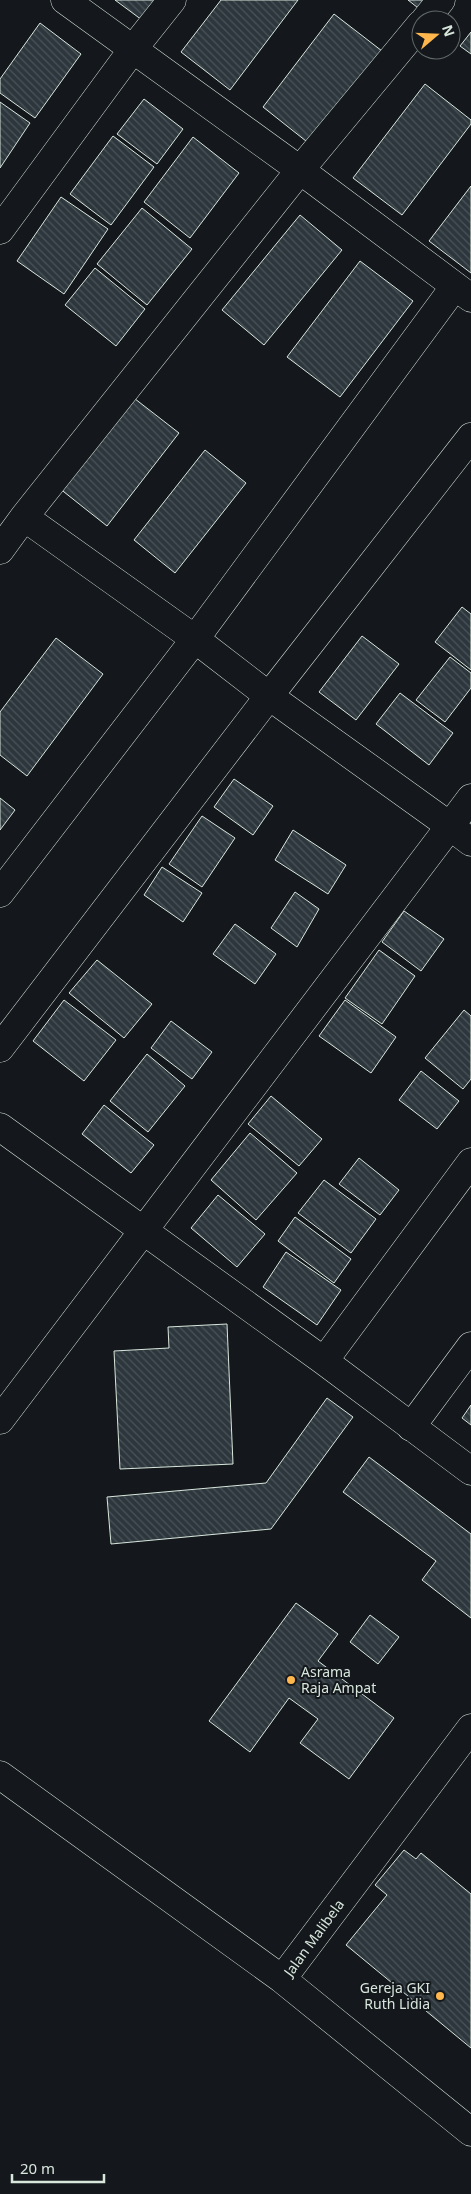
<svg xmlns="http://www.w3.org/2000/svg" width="471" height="2194" viewBox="0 0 471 2194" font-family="'Noto Sans',sans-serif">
<defs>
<pattern id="building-back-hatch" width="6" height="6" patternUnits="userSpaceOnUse" patternTransform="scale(1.25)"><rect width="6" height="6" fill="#2c363c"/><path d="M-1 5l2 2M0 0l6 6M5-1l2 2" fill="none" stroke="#4a5358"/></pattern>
</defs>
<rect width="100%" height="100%" fill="#14181c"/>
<path fill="url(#building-back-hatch)" stroke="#d8e6dc" d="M115,0H157L142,20Z
M221,0H298L230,90L181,52Z
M408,0H439L427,15Z
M334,14L382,51L311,145L263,107Z
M40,23L81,54L35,118L0,93V79Z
M471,32V54L460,46Z
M425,84L471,120V124L402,215L353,178Z
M144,99L183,129L157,164L117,134Z
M0,102L30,123L0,168Z
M113,136L154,167L111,225L70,194Z
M193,137L239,173L190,238L144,202Z
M471,186V273L429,241Z
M61,197L108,229L64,294L17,261Z
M142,208L192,249L147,305L97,264Z
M300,215L342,250L264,345L222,310Z
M360,261L413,301L340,397L287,357Z
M95,268L145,309L116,346L65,305Z
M130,395L179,433L107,526L59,488Z
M205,450L246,483L175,573L134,540Z
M462,607L471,614V670L435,642Z
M362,636L399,664L356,720L319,692Z
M56,638L103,674L27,776L0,755V712Z
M450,657L471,673V688L445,722L416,700Z
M400,693L453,733L429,765L376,724Z
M234,779L273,806L253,835L214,807Z
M0,798L15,810L0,830Z
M202,816L235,838L202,887L169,864Z
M293,830L346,865L328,894L275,860Z
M162,867L202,893L183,922L144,895Z
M295,892L319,909L297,947L271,928Z
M404,911L444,939L421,971L382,942Z
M235,924L276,954L255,984L213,954Z
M379,950L415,976L382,1024L345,998Z
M97,960L152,1004L124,1038L69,993Z
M64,1000L116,1040L84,1081L33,1041Z
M345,1000L396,1037L371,1073L319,1036Z
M464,1010L471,1016V1079L463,1089L425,1058Z
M171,1021L212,1052L192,1079L151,1048Z
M147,1054L185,1086L148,1132L110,1101Z
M421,1071L459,1101L437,1129L399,1100Z
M271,1096L322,1139L299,1166L248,1124Z
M104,1105L154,1145L131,1173L82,1134Z
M250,1133L297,1173L256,1220L211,1180Z
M359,1158L399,1190L380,1215L339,1184Z
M324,1180L376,1219L351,1253L298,1213Z
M218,1195L265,1234L237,1267L191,1228Z
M295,1217L351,1259L334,1283L278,1241Z
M286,1252L341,1290L317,1325L263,1287Z
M227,1324L233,1464L120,1469L114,1351L169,1348L168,1327Z
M327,1398L353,1417L271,1529L111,1544L107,1497L266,1483Z
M471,1405V1425L462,1418Z
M369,1457L471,1534V1618L422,1580L436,1561L343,1492Z
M296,1603L338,1634L318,1661L394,1718L349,1779L300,1743L318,1719L289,1698L250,1752L209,1721Z
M370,1615L399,1637L378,1664L350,1642Z
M404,1850L416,1859L421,1853L471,1894V2048L346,1945L387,1895L375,1885Z"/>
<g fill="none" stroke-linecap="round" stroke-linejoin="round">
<g stroke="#d8e6dc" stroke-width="29">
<path id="minor" d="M65,0L300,170L471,298
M425,20L441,0
M0,230L133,49L172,0
M0,550L24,517
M471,798L450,826L471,842
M0,893L195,639L455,286
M0,1048L269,696L195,639L24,517L300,170L421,24
M0,1127L324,1361L471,1471
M324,1361L471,1162
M0,1420L450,826L269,696L471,437
M411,1427L471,1346
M471,1728L282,1979L471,2132
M0,1775L282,1979"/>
</g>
<use href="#minor" stroke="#14181c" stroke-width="28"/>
</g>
<g fill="#ffb74d" stroke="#14181c" stroke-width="2">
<circle cx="291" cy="1680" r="5"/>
<circle cx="440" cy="1996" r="5"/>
</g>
<g text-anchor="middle" stroke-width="4" stroke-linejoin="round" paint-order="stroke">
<g font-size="14" fill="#d8e6dc" stroke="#14181c" text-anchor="start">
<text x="301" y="1677">Asrama<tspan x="301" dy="16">Raja Ampat</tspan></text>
<text x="430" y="1993" text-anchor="end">Gereja GKI<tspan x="430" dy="16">Ruth Lidia</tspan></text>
</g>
<g font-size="14" fill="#d8e6dc" stroke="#14181c">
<text transform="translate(314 1938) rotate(-54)" y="5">Jalan Malibela</text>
</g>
</g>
<g transform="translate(436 35) rotate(71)"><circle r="24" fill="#14181c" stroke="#626a69"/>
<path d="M0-4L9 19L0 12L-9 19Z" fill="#ffb74d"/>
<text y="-8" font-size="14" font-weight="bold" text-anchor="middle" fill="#d8e6dc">N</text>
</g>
<path d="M12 2174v8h92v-8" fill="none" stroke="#d8e6dc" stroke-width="2.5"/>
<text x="20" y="2174" font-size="15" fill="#d8e6dc" stroke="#14181c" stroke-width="4" paint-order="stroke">20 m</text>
</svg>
